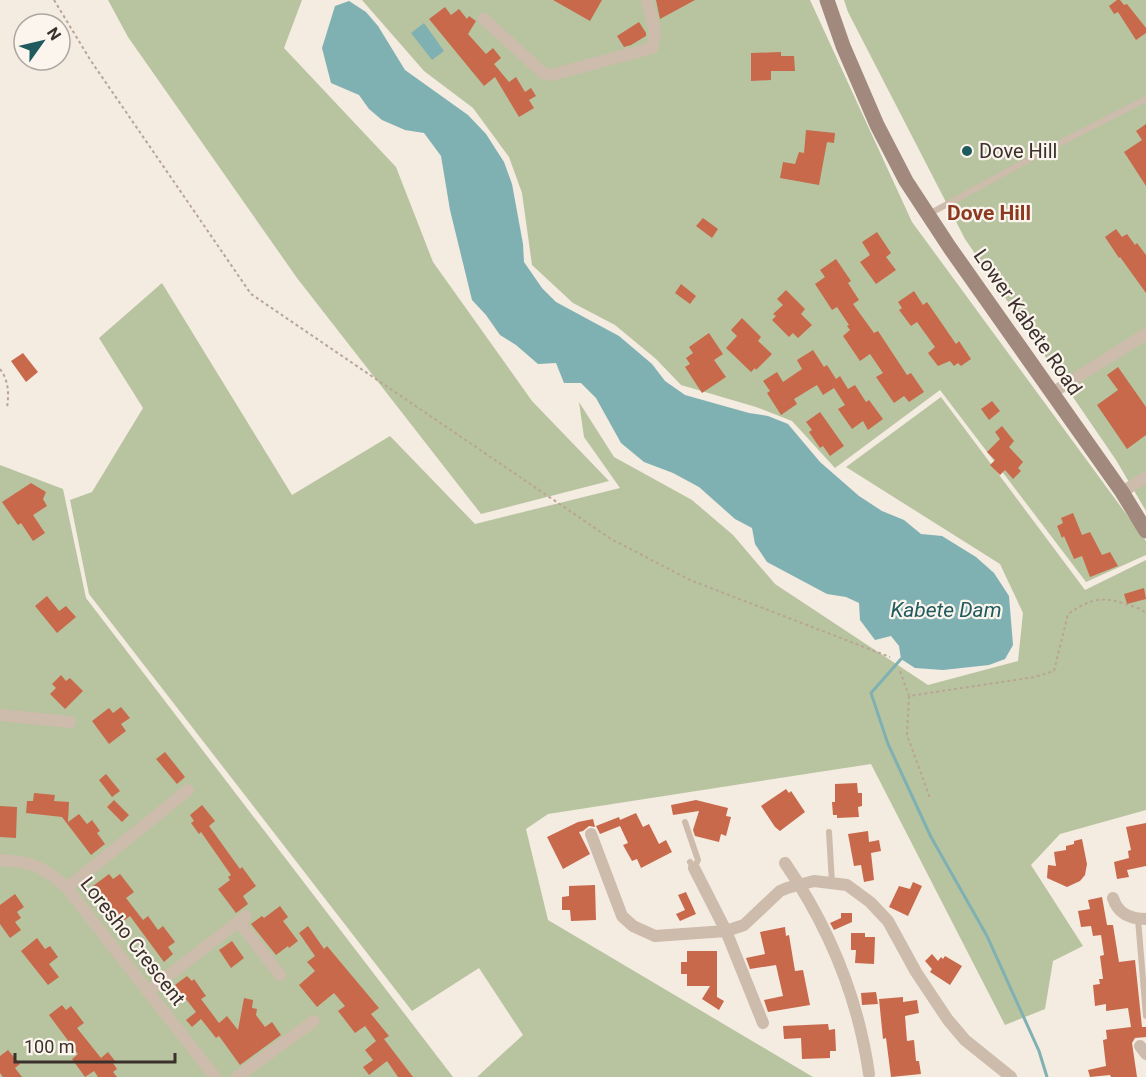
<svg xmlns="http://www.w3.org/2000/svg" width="1146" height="1077" viewBox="0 0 1146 1077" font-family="Roboto,sans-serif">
<rect width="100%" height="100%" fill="#f4ebe1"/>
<path fill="#b8c4a0" d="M108,0H302L284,48L396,167L433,262L532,401L609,481L481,514L297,278L128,37Z
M362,0H810L912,222L1146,541V555L1086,582L940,390L835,468L792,421L756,407L681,385L656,359L615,325L573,303L532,265L522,193L509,157L473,108L424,71Z
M844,0H1146V511L1116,460L965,239L848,12Z
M162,283L292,495L390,436L475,524L620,488L584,437L579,402L614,457L692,500L733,535L775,584L928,685L1018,661L1023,613L1000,564L846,467L941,397L1085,590L1146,560V810L1060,834L1031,865L1083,946L1053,961L1045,1009L1005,1025L871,764L548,814L526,829L548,920L813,1077H477L523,1035L479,968L412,1011L89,594L70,500L92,492L143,408L99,338Z
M0,465L63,489L86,598L453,1077H0Z"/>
<path fill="#7fb0b2" d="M349,1L366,12L378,26L405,70L468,115L486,134L504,162L512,184L523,244L524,262L542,288L556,302L619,336L652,364L665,381L685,395L749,413L768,416L788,424L820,462L859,496L882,511L904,520L921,534L942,536L976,557L994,573L1009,596L1013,645L1005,659L989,665L943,670L915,668L901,659L899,646L891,636L875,640L860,620L859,603L846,597L827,594L767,562L755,544L752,528L735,519L699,487L673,473L644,462L621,443L596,398L581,383H564L556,363L538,364L516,345L500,335L486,315L472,300L450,210L441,156L424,133L405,130L382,120L369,109L359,95L331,83L322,48L335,6Z
M424,23L444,51L432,60L411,33Z"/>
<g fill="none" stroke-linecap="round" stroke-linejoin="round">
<path stroke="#7fb0b2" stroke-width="3" d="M901,659L871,693L888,744L931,837L987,936L1039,1051L1047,1077"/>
</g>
<path fill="#c8694b" d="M553,0H602L590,21Z
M656,0H695L660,19Z
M1117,0H1120L1124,5L1127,4L1146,28V33L1136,40L1118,12L1114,14L1109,6Z
M445,7L451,15L459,9L467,19L469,16L476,21L468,34L486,54L493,48L501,58L494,64L509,82L516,77L525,92L531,88L536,96L529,100L534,108L519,117L495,77L484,86L429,19Z
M639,22L646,33V36L631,45L624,47L617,36Z
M781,52V56H794L795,71H771V80L751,81V53Z
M1146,124V186L1124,152L1142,140L1136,131Z
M806,130L835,133L834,143L827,142L819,185L780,178L783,162L795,164L799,152L804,153Z
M703,218L718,229L712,238L696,226Z
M1116,229L1122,237L1127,234L1135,245L1137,243L1146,255V293L1120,257L1119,258L1105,237Z
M877,232L891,253L886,257L896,270L876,284L860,262L870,255L862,242Z
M836,259L851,281L848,283L859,300L853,304L874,333L878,331L907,375L911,373L924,392L909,402L904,396L894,403L876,377L883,373L870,354L860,361L843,336L850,330L847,326L849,325L837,307L832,310L815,284L825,277L820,270Z
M681,284L696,296L690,304L675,293Z
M786,290L805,309L801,314L812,325L798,338L793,333L789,337L772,320L776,316L773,314L783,305L777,299Z
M914,291L923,305L927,302L956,344L959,341L971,359L961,366L958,363L954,366L950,361L938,366L928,353L935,347L917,322L911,326L899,310L902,308L898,302Z
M742,318L761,337L758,341L772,354L756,370L755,368L751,372L726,348L737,336L731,330Z
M709,333L723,354L714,360L726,377L702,393L685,367L690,364L686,358L693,353L689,347Z
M813,350L824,367L827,365L836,379L840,376L848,389L855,385L866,402L869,400L883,419L868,430L863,421L852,429L838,409L845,405L834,388L823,395L817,385L794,399L797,404L781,415L767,393L770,391L763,381L777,372L783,382L802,369L797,360Z
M23,353L38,372L26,382L11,361Z
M1118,367L1146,407V435L1127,449L1097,405L1118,390L1107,375Z
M992,401L1000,411L989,420L981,409Z
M820,412L844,446L830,456L823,446L820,448L809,432L812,430L806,422Z
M1002,426L1014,441L1009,447L1023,462L1018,468L1021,471L1013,479L1005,470L1000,475L990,465L995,460L987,452L1000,439L995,432Z
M31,483L46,492L43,499L47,506L33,515L45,533L33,541L21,523L18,525L2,502Z
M1073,513L1082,535L1090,532L1102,555L1110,552L1118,566L1090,577L1082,556L1074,559L1064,536L1062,538L1057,526L1063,523L1061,518Z
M1144,588L1146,599L1127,604L1124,594Z
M47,596L59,611L66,606L76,617L57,633L35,606Z
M61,675L66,681L70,678L83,691L65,709L50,694L56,688L52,684Z
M121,707L130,718L121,724L126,731L109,744L92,721L109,708L113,713Z
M165,752L185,777L177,784L156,759Z
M106,774L120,791L112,797L99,780Z
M857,783L858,793H862V806L858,807L859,817L837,818V815H833L832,802H835V784Z
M786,789L789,793L791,791L805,812L780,831L775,827L761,806Z
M34,793L55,795L54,801L69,802L68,822L79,814L87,824L92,820L100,831L97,833L105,844L91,855L62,817L26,813L27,801H33Z
M114,800L129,815L122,822L107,807Z
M696,800L728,808L726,816L731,817L726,836L721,834L719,842L695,836L693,830L699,811L673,815L671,805Z
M202,805L215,821L209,826L240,869L242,867L256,886L243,896L248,904L236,913L218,889L230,880L228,877L231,875L201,832L199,834L191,823L194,821L190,815Z
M0,806L17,807L16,838L0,837Z
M636,813L643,827L649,824L659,844L666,840L672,852L641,868L637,859L632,861L623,845L628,843L620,826L600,834L596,826L619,817L620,820Z
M593,819L595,827L589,826L583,831L579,832L590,854L563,869L547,837L578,822Z
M1146,823V866L1127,870L1129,877L1117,879L1114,862L1129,858L1128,851L1131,850L1126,827Z
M868,831L869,842L879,840L881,851L871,853L874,880L864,882L861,865L854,866L848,834Z
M1082,839L1087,864L1085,875L1080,881L1067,887L1047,878L1048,865L1056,866L1054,852L1066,850V846L1074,844V841Z
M109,874L113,879L120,874L134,892L126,898L143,920L148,916L158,930L163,926L175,942L168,947L173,954L164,962L130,916L122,922L93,886Z
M913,882L922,886L908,916L889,907L899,886L910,889Z
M595,885L596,920L571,921L570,910H562V897L569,896V886Z
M686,892L696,914L680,921L676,914L685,910L678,895Z
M15,894L24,907L17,912L21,918L15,922L21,930L10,938L0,924V905Z
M1102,897L1107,925H1113L1119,962L1135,960L1142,1027H1146V1037L1135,1038L1132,1043L1137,1077H1111L1110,1075L1090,1077L1088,1070L1106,1066L1103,1040L1107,1039L1106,1030L1131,1027L1128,1008L1106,1011V1004L1095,1006L1093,985L1100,984L1099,979H1103L1100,956L1104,955L1101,935L1093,936L1091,926L1081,927L1078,911L1090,909L1088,900Z
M280,906L288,917L283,921L298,941L289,948L288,946L276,955L251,924L262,916L264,918Z
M841,913H852V922L834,930L830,923L841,918Z
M308,926L324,949L327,946L379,1008L371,1014L389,1036L384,1039L413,1077H398L387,1061L369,1075L363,1067L373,1060L365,1050L376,1041L365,1026L355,1033L338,1011L345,1006L334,993L317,1007L299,985L315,971L307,962L315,956L299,933Z
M785,927L786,936L789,935L795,971L803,970L810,1005L768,1012L764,1000L783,996L776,965L750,969L746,958L765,954L760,932Z
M851,933H865V937H875L874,964L855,963L856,950H851Z
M37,938L45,949L50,946L58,957L49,964L59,977L48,985L21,951Z
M232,941L244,958L231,968L219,950Z
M687,951H717V997L724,1001L719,1010L702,999L710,986H687V974H681V962H687Z
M932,954L938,961L941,957L943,959L945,956L962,966L950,985L930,972L932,969L925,961Z
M187,976L192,981L194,979L206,996L201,999L219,1023L227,1016L238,1030L244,998L253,1000L252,1008L257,1009L256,1015L265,1027L272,1022L281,1035L240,1065L219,1036L216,1038L201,1019L192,1027L186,1020L196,1012L175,985Z
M876,992L878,1004L862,1005L861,993Z
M903,997V1002L917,1000L919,1013L905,1016L907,1041L914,1040L916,1061H919L921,1074L891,1077L886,1038L883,1039L879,999Z
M62,1005L66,1010L71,1006L84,1023L77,1028L101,1058L108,1052L115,1061L113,1063L117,1069L113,1072L117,1077H98L94,1071L85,1077L72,1059L78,1054L49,1015Z
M828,1024L829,1030L835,1029L836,1051H830V1058L802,1059L801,1038L784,1039L783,1026Z
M8,1050L20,1064L15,1068L22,1077H3L0,1073V1056Z"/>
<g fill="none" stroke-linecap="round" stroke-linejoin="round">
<path stroke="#b9a596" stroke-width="2" stroke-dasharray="3 3" stroke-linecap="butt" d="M54,0L91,61L251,294L611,539L690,580L890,657
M0,369C9,381 9,394 7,408
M900,671L909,696L1035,677L1054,671L1068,614C1089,600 1100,595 1125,604C1132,606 1140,608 1146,613
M909,696L907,735L930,798"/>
<path stroke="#cdbbac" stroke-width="6" d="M929,214L1054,146L1146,99
M685,822L698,860L694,868L690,862
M829,832L832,883
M1138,919L1146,1016"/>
<path stroke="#cdbbac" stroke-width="12" d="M484,19L543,73L551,75L652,48L655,32L647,0
M1052,393L1146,334
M1122,492L1146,477
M0,715L70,722
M591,834L622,916L633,926L655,936L726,931L744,925L780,891L787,888L814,881L847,885L870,902L888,921L916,972L948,1020L965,1040L1011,1077
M0,860C30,861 45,867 67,888L215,1077
M785,863C829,927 858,997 869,1074
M694,868L726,931L763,1023
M67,888L188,790
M1113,898C1118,914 1130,919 1146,919
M239,922L280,975
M148,991L246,916
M1140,1046L1146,1054
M237,1077L314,1021"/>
<path stroke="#a18a7d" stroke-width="15" d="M827,0L843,46L877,125L906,181L950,248L1122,492L1146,531"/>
</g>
<circle fill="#1f5a5e" stroke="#fbf5ee" stroke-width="2" cx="967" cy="151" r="6"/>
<g text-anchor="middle" stroke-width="4.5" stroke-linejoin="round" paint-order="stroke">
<g font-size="20" fill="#3b302b" stroke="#fbf5ee" text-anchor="start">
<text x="979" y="158">Dove Hill</text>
</g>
<g font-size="20" fill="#3b302b" stroke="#fbf5ee">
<text transform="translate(1028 322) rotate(55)" y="7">Lower Kabete Road</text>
<text transform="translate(133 941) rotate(52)" y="7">Loresho Crescent</text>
</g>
<g font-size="21" font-weight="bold" fill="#8c3b22" stroke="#fbf5ee">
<text x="989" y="220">Dove Hill</text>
</g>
<g font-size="21" font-style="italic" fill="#1f5a5e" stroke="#fbf5ee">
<text x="946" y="617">Kabete Dam</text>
</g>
</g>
<g transform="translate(42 42) rotate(56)"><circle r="28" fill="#fbf5ee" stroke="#aea6a0" stroke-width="1.5"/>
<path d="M0-4.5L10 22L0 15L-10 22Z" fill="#1f5a5e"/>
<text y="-9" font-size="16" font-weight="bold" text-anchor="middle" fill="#3b302b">N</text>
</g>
<path d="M15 1053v9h160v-9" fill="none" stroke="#3b302b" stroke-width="3"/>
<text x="24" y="1053" font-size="18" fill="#3b302b" stroke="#fbf5ee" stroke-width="4.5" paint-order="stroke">100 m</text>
</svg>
